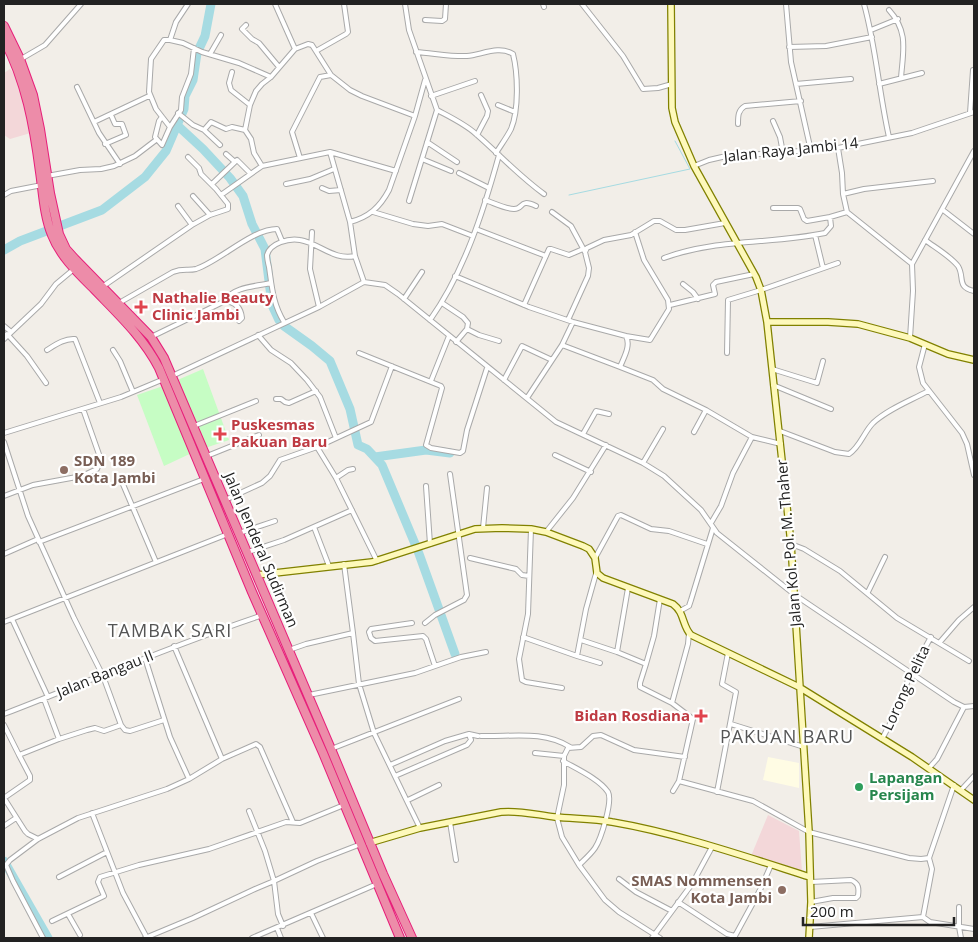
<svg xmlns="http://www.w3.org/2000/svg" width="978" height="942" viewBox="0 0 978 942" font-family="'Open Sans',sans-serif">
<rect width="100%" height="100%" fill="#f2eee8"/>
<path fill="#f3d7d9" d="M10,69L15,75L19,74L34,132L10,139L4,135V73Z
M768,815L799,831L802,871L751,856Z"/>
<path fill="#fffce4" d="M768,757L799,763V788L763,780Z"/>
<path fill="#c6fdc4" d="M203,369L229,440L196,451L164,466L137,395L166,385Z"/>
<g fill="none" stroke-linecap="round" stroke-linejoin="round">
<path stroke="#a6dbe2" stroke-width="1" d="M569,195L690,169L675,141"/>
<path stroke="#a6dbe2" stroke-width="9" d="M177,125L203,149L230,178L243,196L252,224L265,249L272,305L279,320
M4,250L20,241L102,210L145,177L166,151L184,109L185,96L193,80L197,53L205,36L211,4
M284,326L312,346L330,361L350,409L358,445L367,449L382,465L418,551L455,654
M375,457L426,450L450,453
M4,861L48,938"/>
<g stroke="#a9a9a9" stroke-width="6">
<path id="street" d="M275,4L295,49
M405,4L409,30L437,110C450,117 465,124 476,134C499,154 519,176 544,194
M543,4L544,7
M582,4L623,56L643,89L658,88L672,84
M786,4L791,62L811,151
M864,4C876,47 879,93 889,137
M889,10C909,32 903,51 901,78
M425,20L442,21L445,19L446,4
M246,25L242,29L252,39L259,43L279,67
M871,30L898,19
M170,40L176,22L188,4
M789,47L826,46L872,37
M316,51L346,34L348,32L344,4
M416,52C432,53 453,57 467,56C481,55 499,45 513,54C518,74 519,110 511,129C507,137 501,145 496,153
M210,54L221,35
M21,59L45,45L81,4
M232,72L229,83L231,90L250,105
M796,84L851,79
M879,84L922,73
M77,87L99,133L120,164
M431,96L475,81
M498,105L515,112
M178,113L193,125L204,130L220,145
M970,113L973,70
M162,117L159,121L155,137L162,145L170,127L156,109L149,92L151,59L164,40H170L183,43L202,52L239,63L271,77
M773,121L780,137L783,153
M94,122L149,96
M738,124C738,116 738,110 745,106L801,101
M170,127L181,110L182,97L191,74L194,48
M204,130L211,122L226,129L232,127L245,130
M477,135L487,116L488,111L481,95
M427,142L457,162
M105,144L126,135L122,124H115L111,115
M838,148L842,173L843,194L847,212L912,264
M330,152L396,171
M226,154L235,162
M188,157L199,168L201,174L216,189L228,204V209L210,215
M300,158L292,132L320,77L331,75L350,90L362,96L415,116
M422,159L451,171
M262,166L254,153L251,139L245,130L250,105L256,91L262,84L271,77L295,49L308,44L312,45L331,75
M694,166L709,160L722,157L838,148L912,133L974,112
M459,173L489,188
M47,176L80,170L101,169L114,166L135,156L156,140
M212,184L237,160L250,173
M286,184L310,179L334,169
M322,188L329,191L341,190
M843,194L864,189L933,181
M4,195L11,191L42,185
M221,195L262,166L330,152L350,222
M485,200C494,203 505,209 514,209C524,209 519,198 536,206
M409,201L437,110
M178,206L192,225
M773,208H798L800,209L804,219L807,221L830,217
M943,210L974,234
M373,212L413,224L428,226L442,224L473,236
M552,212L571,226L585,252L589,268L588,276L568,320
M476,229L546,256
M312,232L310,269L319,307
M815,235L823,268
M925,240C936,248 950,256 958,266C965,277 956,287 974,291
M585,252L587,248L604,240L631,235L654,221H660L676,230H685L725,223
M664,258C715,239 773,244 825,233L831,226L830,217L847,212
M455,276L529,307L573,322L626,336C631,346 624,357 620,367L653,380L663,389L706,410L752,437L733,473L721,506L711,523
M364,282L355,256L350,222C369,217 380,207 389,190L415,116L425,80
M683,284L693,292L698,299
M102,287L192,225L210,215L193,196
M404,299L422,272
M225,301C235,302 241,308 242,318L239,321
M119,303L173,272C183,268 188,271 196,269C220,261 252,229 277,229L282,241
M442,303L463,317L468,323L467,329L456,342
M524,305L549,249H551L569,255L583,249
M670,305L715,294L713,285L716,282L754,274
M430,320C464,272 483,213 499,155
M284,322C273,304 272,288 269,267C268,263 267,259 267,255C270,243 289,238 300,240C319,243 334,261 355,256
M4,326L10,331
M467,329L479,335L499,341
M7,334L27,356L46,383
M258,335L271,350L291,363L307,380L320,397L336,438
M626,336L650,340L669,309L668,300L644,260L635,232
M151,337L225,301C231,287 258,286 271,283
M910,338L913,291L912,264L974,151
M4,339L41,304L56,284L74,269
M925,344L919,367L923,383L962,433L967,444L974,475
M562,345L620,367
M47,350C55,345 65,338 75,339L100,403
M113,350L120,361L133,392
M359,353L441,386L442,388L426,445L431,448L460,453L463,451L467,430L487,368
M727,353L728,300L761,290L838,263
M772,369L817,383L823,361
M172,376L319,307L364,282L385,285L398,294L556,422L643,463L664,476L701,510L717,533L795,595L954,702L964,707L974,706
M504,380L522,346L552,360
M431,381L449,336
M773,385L831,409
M527,398L562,345L573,322
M276,399H281L285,402L289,403L316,391
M194,426L256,401
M780,431L835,452L849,454C860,447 864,432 873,423C888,409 910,401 928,391
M694,432L706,410
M4,433L121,397L164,379
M583,434L596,411L609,414
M752,437L781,444
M4,442L28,516L74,618L103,676L121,725L125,730L130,731L164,720
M317,447L336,478L377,561
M555,455L591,472
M207,456L259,435
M643,463L663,429
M336,478L348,470L353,469
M122,482L156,562
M426,486L430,544
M4,496L33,485L82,476L97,469L101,460L83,409
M225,500L262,483L270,476L280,460L317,447L371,422L392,366
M314,527L329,566
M483,528L487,488
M531,529L528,614L519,659L522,680L526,682L562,688
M546,532L573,498L606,445
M239,533L275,521
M39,542L204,479
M791,544L804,549L840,571L897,618L969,661
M248,552L284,540L352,510
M4,554L38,539
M470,558L516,569L522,575L529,576
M595,558L618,516L621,515L651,529L669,531L707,544
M344,564L353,633
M868,592L885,557
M680,611L689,606L691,600L713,528
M12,619L48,697
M4,622L228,534
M412,623L371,629L369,632L371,638L375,641L423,636L426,639L435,666
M425,623L435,615L464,600L467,595L450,474
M523,637L577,656L586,609L597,570
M581,640L617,652L646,664L640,683V687L672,703L693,719L679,781L753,801L809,832L909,858L921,859L929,858
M940,642L959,620L974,607
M174,646L222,759
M289,650L306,644L353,633L359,684L374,733L420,828
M617,652L628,588
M577,656L600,663
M145,658L170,737L189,779
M646,664L654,636L660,599
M309,695L415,673L461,657L486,652
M44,699L59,739
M672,703L688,644L689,633
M4,714C90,681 175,644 263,615
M731,724L804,747
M4,725L19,755
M481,736C511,737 543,730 570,747
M882,739L891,722L911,673L931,637
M331,749L459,699
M535,753L564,756
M563,761C577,769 599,779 608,792C613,801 601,839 595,848C591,854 584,860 579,865
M390,765L445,741L469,734L478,736
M929,768L937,759L964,707
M395,776L467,745L471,740L469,734
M961,790L974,776
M673,791L679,781
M717,792L736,692L722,684L728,653
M4,798L30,780V776L19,755L59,739L87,730L95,728L104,731L121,725
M4,798L25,831L28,834L38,839
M408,800L439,785
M249,811L265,851L274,881L317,861L361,844
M92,813L123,893L147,938
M450,822L456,860
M4,826L16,818
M59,877L107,852
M619,879L636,892L672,911
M811,882L851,880C859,883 859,889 858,896L856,898H833L811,902
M678,902L727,934L735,936L760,890L771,865
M959,907V927L961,938
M311,913L323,938
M68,914L80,935
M923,917L930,922L974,929
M52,921L104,896L98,882L100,877L139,865L209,849L286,822L300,823L344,805
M810,927L923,917L932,869L929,858L954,785
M277,928L281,938
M43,938L13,881L6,865L10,860L38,839L78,818L167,789L189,779L222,759L256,744L260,747L293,822
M145,938L193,918L255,889L274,881L278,914L283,926
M252,938L377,884
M652,938L692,884L712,847
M660,938L619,912L605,900L579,865L562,837L557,818L564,785V756L568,748L581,747L593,736L601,735L634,750L685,757"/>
</g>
<g stroke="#818100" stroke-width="8">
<path id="secondary" d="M671,4L672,108L675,122L694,166L756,277L761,290L767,322L791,544L809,832L811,902L809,938
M767,322H828L858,324L910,338L948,354L974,360
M257,575L372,562L475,529L502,528L531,529L546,532L583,546L589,549L595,558L597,573L603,578L673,604C685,613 682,626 691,635L799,687L912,757L974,800
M369,843L420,828L501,812C519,810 537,815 555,817C574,819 593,818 612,822C677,833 747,857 810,877"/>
</g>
<g stroke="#e71f7a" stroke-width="10">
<path id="highway" d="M4,26L20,59L33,95L40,129L50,193L59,234L66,249L75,259L151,337L164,358L331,749L383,874L412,938
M4,40C26,81 34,126 40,172C43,192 44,216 52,235C60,256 78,273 94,289C118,314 143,337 159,368L252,592L323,753L400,938"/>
</g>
<use href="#street" stroke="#fff" stroke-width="4"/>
<use href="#secondary" stroke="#fef9bb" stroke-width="5.5"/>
<use href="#highway" stroke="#ed8ca9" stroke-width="8"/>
</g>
<g fill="#e0444e" stroke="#fff" stroke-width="2">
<path d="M138.5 299.5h5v5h5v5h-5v5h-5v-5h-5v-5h5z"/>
<path d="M217.5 426.5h5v5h5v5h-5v5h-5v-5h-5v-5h5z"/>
<path d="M698.5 708.5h5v5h5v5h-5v5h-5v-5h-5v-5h5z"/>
</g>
<g fill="#8d6e63" stroke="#fff" stroke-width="2">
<circle cx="64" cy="470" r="5"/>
<circle cx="782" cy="890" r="5"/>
</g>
<circle fill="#2e9e5b" stroke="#fff" stroke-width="2" cx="859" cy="787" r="5"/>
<g text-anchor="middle" stroke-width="4.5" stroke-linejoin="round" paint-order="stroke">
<g font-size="15" fill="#222" stroke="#fff">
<text transform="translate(791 150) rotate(-6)" y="5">Jalan Raya Jambi 14</text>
<text transform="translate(789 543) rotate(-95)" y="5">Jalan Kol. Pol. M. Thaher</text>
<text transform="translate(261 550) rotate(67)" y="5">Jalan Jenderal Sudirman</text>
<text transform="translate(105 674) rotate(-22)" y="5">Jalan Bangau II</text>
<text transform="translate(906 688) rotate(-65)" y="5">Lorong Pelita</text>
</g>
<g font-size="15" font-weight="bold" fill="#be3a42" stroke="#fff" text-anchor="start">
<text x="152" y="303">Nathalie Beauty<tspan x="152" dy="17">Clinic Jambi</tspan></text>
<text x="231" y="430">Puskesmas<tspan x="231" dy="17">Pakuan Baru</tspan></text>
<text x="690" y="721" text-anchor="end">Bidan Rosdiana</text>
</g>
<g font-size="15" font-weight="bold" fill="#785e54" stroke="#fff" text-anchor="start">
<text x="74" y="466">SDN 189<tspan x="74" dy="17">Kota Jambi</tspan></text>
<text x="772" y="886" text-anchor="end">SMAS Nommensen<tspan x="772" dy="17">Kota Jambi</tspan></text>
</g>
<g font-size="15" font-weight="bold" fill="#27864d" stroke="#fff" text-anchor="start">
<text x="869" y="783">Lapangan<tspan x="869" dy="17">Persijam</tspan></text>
</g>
<g font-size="18" letter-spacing="1" fill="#555" stroke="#fff">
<text x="170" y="637">TAMBAK SARI</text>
<text x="787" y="743">PAKUAN BARU</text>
</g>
</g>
<rect width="978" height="942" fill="none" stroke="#222222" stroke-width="10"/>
<path d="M803 917v8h151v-8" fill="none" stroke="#222222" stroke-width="2.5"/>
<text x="810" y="917" font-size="15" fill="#222222" stroke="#ffffff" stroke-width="4" paint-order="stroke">200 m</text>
</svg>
